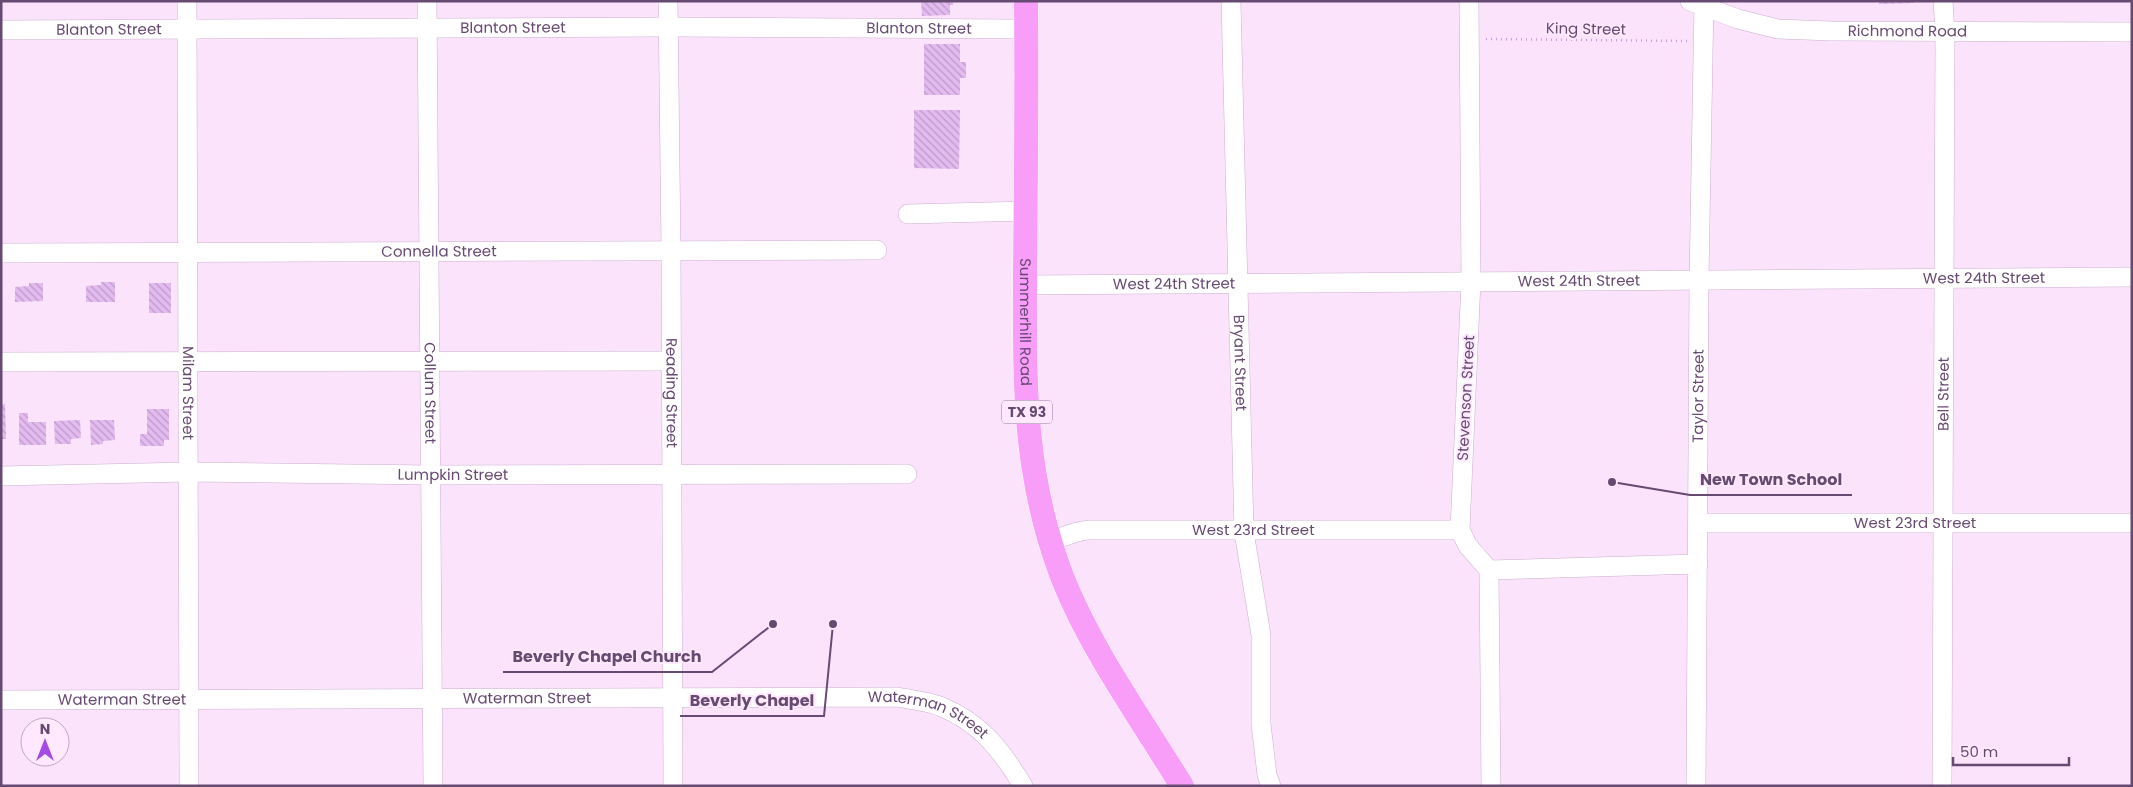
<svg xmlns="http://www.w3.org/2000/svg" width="2133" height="787" viewBox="0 0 2133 787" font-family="Poppins,sans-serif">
<defs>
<pattern id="building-back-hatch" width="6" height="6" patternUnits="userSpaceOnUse" patternTransform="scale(1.25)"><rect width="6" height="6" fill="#e3bbf0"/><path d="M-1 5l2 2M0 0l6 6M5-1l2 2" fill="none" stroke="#bc9ac7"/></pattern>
</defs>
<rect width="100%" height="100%" fill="#fbe3fb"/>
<path fill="url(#building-back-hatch)" d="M921,1H953V5H950V15L922,16Z
M1879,1H1914V3L1879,4Z
M924,44H960V62H966V78H960V95H924Z
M914,110H960L959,169L914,168Z
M101,282H115V302H86V286L101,285Z
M29,283H43V301L15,302V287L29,286Z
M149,283H171V313H149Z
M1,404H5L6,439H1Z
M147,409H169V440H164V446H140V434H147Z
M19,413H28V422H46V445H19Z
M80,420L81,438L71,439V444H55L54,421Z
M90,420H114L115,440L103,441V444L91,445Z"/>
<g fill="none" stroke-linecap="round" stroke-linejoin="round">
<g stroke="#cbafd0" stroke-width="20">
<g id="minor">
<path id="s1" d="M187,1L189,786"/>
<path id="s2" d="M427,1L433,786"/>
<path id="s3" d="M668,1L671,250L673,786"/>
<path id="s4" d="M1231,1L1244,532L1261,635V724L1267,775L1271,786"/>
<path d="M1469,1L1471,281L1460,530L1468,546L1489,570L1491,786"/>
<path id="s5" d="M1690,1L1738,19L1778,29L1831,31L2132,32"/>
<path id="s6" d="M1,30L668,27L1026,29"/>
<path d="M908,214L1026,211"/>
<path id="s7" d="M1,253L877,250"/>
<path id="s8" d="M1025,285L2132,277"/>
<path d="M1,362L671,361"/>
<path id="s9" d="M1,476L188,472L431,475L907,474"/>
<path id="s10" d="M1699,523H2132"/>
<path id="s11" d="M1050,541L1077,532L1088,530H1460"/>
<path d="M1489,570L1698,564"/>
<path id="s12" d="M1,700L897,697C912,700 929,701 942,707C981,723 1002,751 1023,786"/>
<path id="s13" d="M1696,786L1699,280L1704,1"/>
<path id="s14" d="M1942,786L1945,32L1943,1"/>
</g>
</g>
<g stroke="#fff" stroke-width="25">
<g id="major">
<path id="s15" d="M1026,1C1027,91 1026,180 1025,270C1025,377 1022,468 1060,571C1087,644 1141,719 1182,786"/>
</g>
</g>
<path stroke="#c79fd4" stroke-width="2.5" stroke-dasharray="1 4" stroke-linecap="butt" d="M1486,39L1688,41"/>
<use href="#minor" stroke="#fff" stroke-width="19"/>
<use href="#major" stroke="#f89df8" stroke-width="24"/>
</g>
<g text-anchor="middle" stroke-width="4" stroke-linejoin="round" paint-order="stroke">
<rect fill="#fee9fe" stroke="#947a9c" stroke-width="1" x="1002" y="400.5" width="50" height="23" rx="4"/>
<g font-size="14" font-weight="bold" fill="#674a72">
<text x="1027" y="417">TX 93</text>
</g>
<g font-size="15" fill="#674a72" stroke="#fee9fe">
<text dy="5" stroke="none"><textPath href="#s6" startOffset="512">Blanton Street</textPath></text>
<text dy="5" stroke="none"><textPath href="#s6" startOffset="918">Blanton Street</textPath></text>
<text transform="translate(1586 29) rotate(1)" y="5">King Street</text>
<text dy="5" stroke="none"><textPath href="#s6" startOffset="108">Blanton Street</textPath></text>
<text dy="5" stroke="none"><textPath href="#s5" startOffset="222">Richmond Road</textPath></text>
<text dy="5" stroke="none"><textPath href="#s7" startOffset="438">Connella Street</textPath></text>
<text dy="5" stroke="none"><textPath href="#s8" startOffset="959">West 24th Street</textPath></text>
<text dy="5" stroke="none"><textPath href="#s8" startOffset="554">West 24th Street</textPath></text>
<text dy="5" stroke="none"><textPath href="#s8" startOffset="149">West 24th Street</textPath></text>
<text dy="5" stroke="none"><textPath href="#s15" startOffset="321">Summerhill Road</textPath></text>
<text dy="5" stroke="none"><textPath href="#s4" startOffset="362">Bryant Street</textPath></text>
<text dy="5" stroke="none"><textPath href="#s1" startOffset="392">Milam Street</textPath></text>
<text dy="5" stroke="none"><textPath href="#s2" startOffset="392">Collum Street</textPath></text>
<text dy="5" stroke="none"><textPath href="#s3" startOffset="392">Reading Street</textPath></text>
<text dy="5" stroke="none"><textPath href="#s14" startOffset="392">Bell Street</textPath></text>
<text dy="5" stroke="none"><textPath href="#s13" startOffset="390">Taylor Street</textPath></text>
<text transform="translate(1466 398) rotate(-87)" y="5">Stevenson Street</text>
<text dy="5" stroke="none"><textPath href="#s9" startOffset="452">Lumpkin Street</textPath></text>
<text dy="5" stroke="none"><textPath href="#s10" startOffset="216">West 23rd Street</textPath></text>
<text dy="5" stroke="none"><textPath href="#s11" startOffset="205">West 23rd Street</textPath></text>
<text dy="5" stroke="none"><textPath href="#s12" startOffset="526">Waterman Street</textPath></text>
<text dy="5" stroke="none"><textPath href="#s12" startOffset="121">Waterman Street</textPath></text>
<text dy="5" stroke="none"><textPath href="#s12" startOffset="931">Waterman Street</textPath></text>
</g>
</g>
<path fill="none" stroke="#674a72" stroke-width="2" d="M1612 482L1690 495H1852M773 624L712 672H503M833 624L824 716H680"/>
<g fill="#674a72" stroke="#fee9fe" stroke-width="2">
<circle cx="1612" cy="482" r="5"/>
<circle cx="773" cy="624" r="5"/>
<circle cx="833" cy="624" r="5"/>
</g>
<g font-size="16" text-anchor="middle" font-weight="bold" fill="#674a72" stroke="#fee9fe" stroke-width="4" stroke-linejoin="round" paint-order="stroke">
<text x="1771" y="485">New Town School</text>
<text x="607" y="662">Beverly Chapel Church</text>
<text x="752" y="706">Beverly Chapel</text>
</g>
<rect width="2133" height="787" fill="none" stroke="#674a72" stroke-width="5"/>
<g transform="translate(45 742)"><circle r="24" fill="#fee9fe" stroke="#c2a9c6"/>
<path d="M0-4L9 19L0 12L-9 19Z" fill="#a44be2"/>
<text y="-8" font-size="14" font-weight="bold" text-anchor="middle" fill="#674a72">N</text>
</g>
<path d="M1953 757v8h116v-8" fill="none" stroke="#674a72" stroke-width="2.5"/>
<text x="1960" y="757" font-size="15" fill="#674a72" stroke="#fee9fe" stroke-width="4" paint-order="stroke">50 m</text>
</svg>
